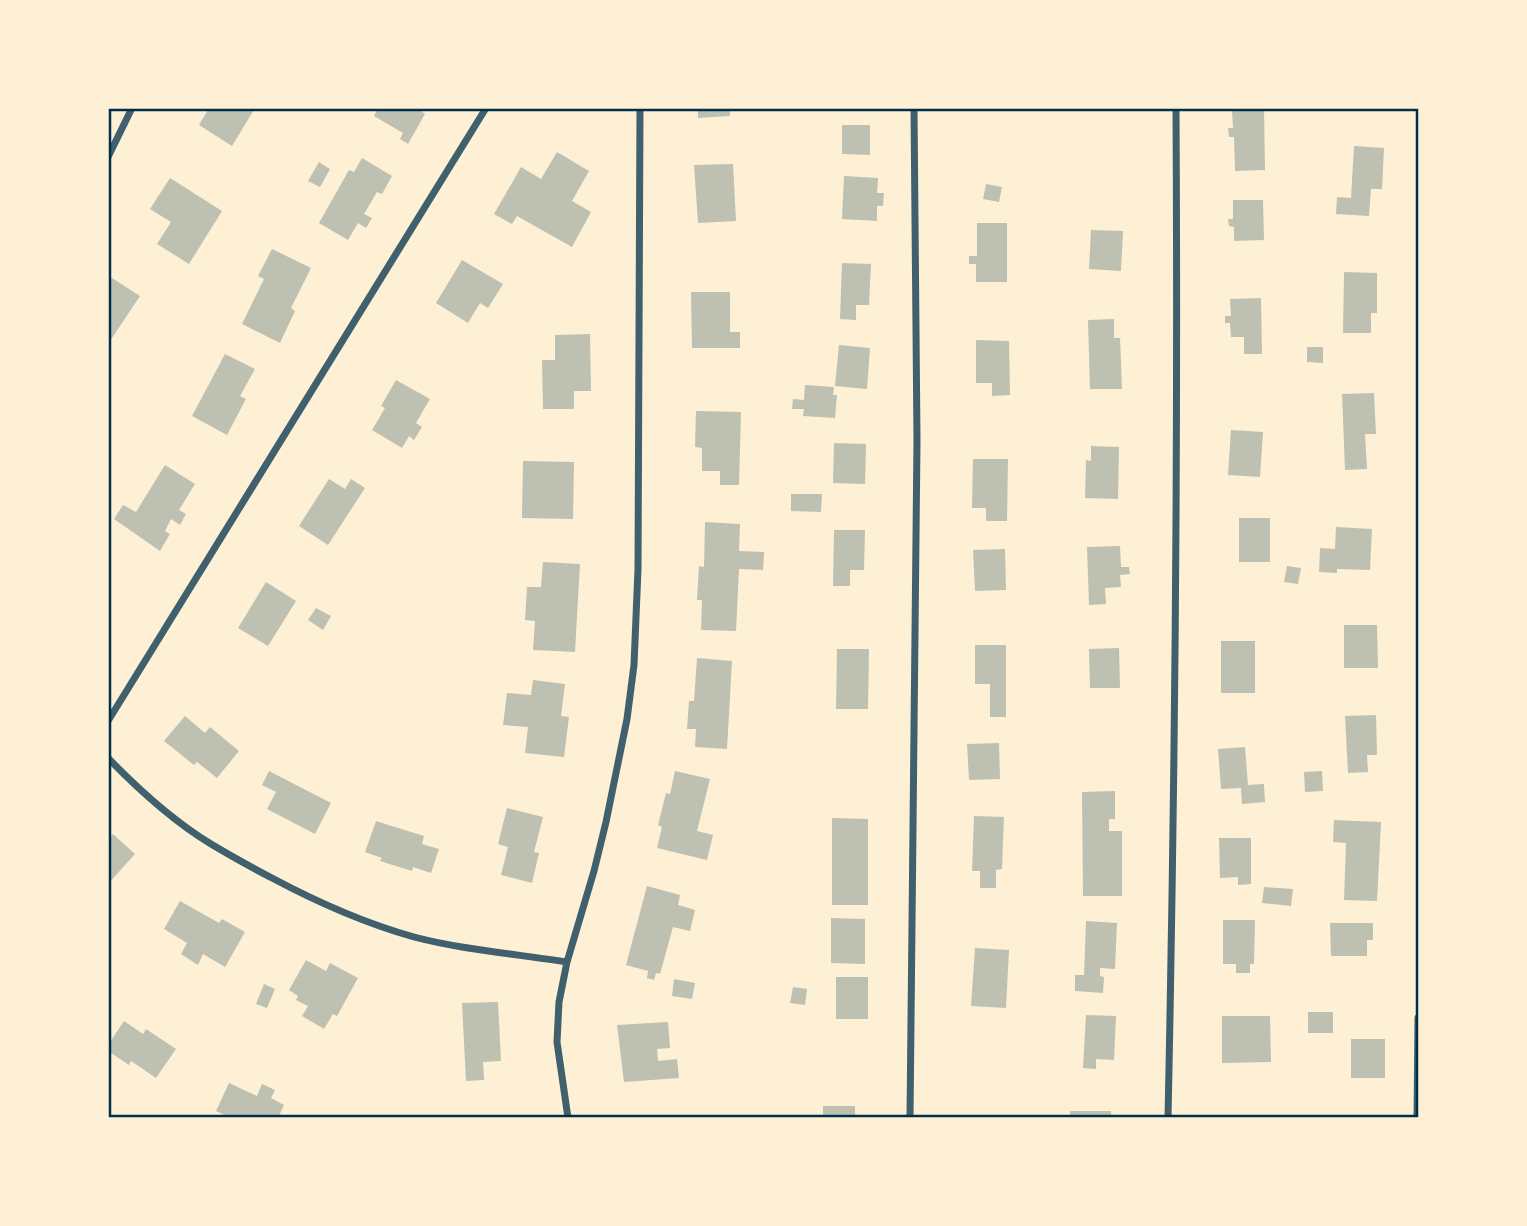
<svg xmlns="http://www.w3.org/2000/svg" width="1527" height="1226" viewBox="0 0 1527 1226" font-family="Signika,sans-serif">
<rect width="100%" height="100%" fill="#fdf0d5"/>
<path fill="#bec0b2" d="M209,108H255L232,146L199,125Z
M378,108H423L421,111L425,114L408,144L400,139L403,133L374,116Z
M698,108H730V116L698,118Z
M1232,109H1264L1265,170L1235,171L1234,137H1229L1228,128H1233Z
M842,125H870V155L842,154Z
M1354,146L1384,148L1382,189H1371L1369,216L1336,214L1337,197L1351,198Z
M557,152L589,171L572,201L591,212L572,247L517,216L512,224L494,214L521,167L541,179Z
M362,158L392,176L382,194L377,192L364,214L372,218L366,228L358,223L348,240L319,223L349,170L354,172Z
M319,162L330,169L320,187L308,181Z
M733,164L736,221L698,223L694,165Z
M844,176L878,178L877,193H884L883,206H877V221L842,219Z
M170,178L222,211L189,264L157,244L171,222L150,209Z
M986,184L1002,187L999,202L983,199Z
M1233,200H1263L1264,240L1234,241V227L1229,226L1228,219H1233Z
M977,223H1007V282H976V264H969V256H977Z
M1091,230L1123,231L1121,271L1089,269Z
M272,249L311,268L291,308L295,311L280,343L242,324L264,279L258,276Z
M462,260L503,284L488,308L480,303L468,323L436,303Z
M842,263L871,264L869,305H856V320L840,319Z
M1344,272L1377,273V313H1371V333H1343Z
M112,278L140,296L108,344V283Z
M691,292H730V332H740V348H692Z
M1261,298L1262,354H1244V337H1231L1230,323H1225V316H1231L1230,299Z
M1114,319V338H1120L1122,389H1090L1088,320Z
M590,334L591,391H574V409H543L542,360H555V335Z
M976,340L1009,341L1010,395L992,396V383H976Z
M839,345L870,348L867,389L835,386Z
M1307,347H1323V363L1307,362Z
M225,354L255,369L240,396L246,399L227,435L192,416Z
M396,380L430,399L416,423L422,427L414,440L409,436L402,448L372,430L385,408L381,406Z
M805,385L834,387L833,395H837L835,418L803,416L804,409H792L793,399L804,400Z
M1374,393L1376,434H1365L1367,469L1345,470L1342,394Z
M696,411L741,412L739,485H720V471H702V448L695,447Z
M1231,430L1263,432L1260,477L1228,475Z
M834,443L866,444L865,484L833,483Z
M1091,446L1119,447L1118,499L1085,498L1086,460L1091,461Z
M973,459H1008L1007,521H986V508H972Z
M523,461L574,462L573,519L522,518Z
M165,465L195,484L179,510L186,514L180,525L171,519L165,531L170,534L160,551L114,519L123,505L136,512Z
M329,479L345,489L351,479L365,488L328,545L299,526Z
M791,494H822L821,512L791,511Z
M1239,518H1270V562H1239Z
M705,522L740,524L739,551L764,552L763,570L739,569L736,631L701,630L702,600H697L699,566L704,567Z
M1336,527L1372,529L1370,570L1337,569V573L1319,572L1320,548L1335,549Z
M834,530H865L864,570H850V586H833Z
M1120,546L1121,567H1129L1130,574L1120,575L1121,587L1105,588L1106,604L1089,605L1087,547Z
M1005,549L1006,590L975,591L973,550Z
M543,562L580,564L575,652L533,650L535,621L525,620L527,587H541Z
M1287,566L1301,568L1298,584L1284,582Z
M266,582L296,601L268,646L238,628Z
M316,608L331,616L323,630L308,620Z
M1344,625H1377L1378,668H1344Z
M1221,641H1255V693H1221Z
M975,645H1006V717H990V684H975Z
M1119,648L1120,688H1090L1089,649Z
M837,649H869L868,709H836Z
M697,658L732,661L727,749L695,747L696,729H687L689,701H694Z
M533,680L565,684L561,716L569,717L564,757L525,753L528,727L503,725L507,693L531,695Z
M1376,715L1377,755H1367L1368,772L1348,773L1345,716Z
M185,716L205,733L210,727L239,751L217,778L197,762L194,765L164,741Z
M999,743L1000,779L969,780L967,744Z
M1245,747L1248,785L1264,784L1265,802L1242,804L1241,788L1221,789L1218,749Z
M269,771L331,803L315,834L267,809L276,792L262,785Z
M675,771L710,779L697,831L713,835L707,860L657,848L662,827L658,825L666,793L670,794Z
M1322,771L1323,791L1305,792L1304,772Z
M1115,791V819H1109V831H1122V896H1083L1082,792Z
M507,808L543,817L534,852L539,853L532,883L501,875L508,847L498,844Z
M974,816L1004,817L1002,869L996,870V888H980V871H972Z
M832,818L868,819V905H832Z
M1334,820L1381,822L1377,901L1344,900L1346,843L1333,842Z
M376,821L424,836L422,844L439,849L431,873L413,867L412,871L380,861L382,858L365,852Z
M113,834L135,854L108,884V840Z
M1219,838H1251V884L1238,885V877L1220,878Z
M647,886L680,895L678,905L695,910L690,931L673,927L660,974L656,973L654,980L647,978L648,971L626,965Z
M1264,887L1293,889L1291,906L1262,903Z
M180,901L219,923L222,919L245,932L225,967L203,954L198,965L181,954L187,943L164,929Z
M831,918L865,919V964L831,963Z
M1223,920H1255L1254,964H1250V973H1236V964H1223Z
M1086,921L1117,923L1115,969L1100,968V976L1104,977L1103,993L1075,991V975H1084Z
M1330,923H1373V940H1367V956H1331Z
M975,948L1009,950L1006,1008L971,1006Z
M306,960L326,971L330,963L358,978L337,1016L333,1014L324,1029L302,1016L308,1006L296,1000L298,996L289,990Z
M836,977H868V1019H836Z
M674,979L695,983L692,999L672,996Z
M264,984L275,989L267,1008L256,1004Z
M793,987L807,989L805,1005L790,1003Z
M498,1002L501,1061L483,1062L484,1080L466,1081L462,1003Z
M1308,1012H1333V1033H1308Z
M1086,1015L1116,1016L1114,1060L1096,1059V1069L1083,1068Z
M1222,1016H1270L1271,1062L1222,1063Z
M124,1021L143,1034L146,1029L176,1049L156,1078L131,1061L129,1065L108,1051V1045Z
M668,1022L670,1048L657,1049L658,1061L677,1059L679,1078L624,1082L617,1025Z
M1351,1039H1385V1078H1351Z
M229,1083L257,1096L262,1084L275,1090L271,1098L284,1105L278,1118H231L216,1111Z
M823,1106H855V1118H823Z
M1070,1111H1111V1118H1070Z"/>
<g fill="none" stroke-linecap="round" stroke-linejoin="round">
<path stroke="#3f606c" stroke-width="7" d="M108,157L132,108
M108,721L486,108
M108,758C139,790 173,821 211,844C231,856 251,867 272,878C317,902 364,923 414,937C464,950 516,954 567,962
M108,1117L109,1118
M568,1118L557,1042L559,1002L567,962L594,871L606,822L627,719L634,665L638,569L640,108
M910,1118L917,440L914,108
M1168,1118C1175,781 1178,445 1176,108
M1417,1118L1418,1018"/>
</g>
<rect width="1527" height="1226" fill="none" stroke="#fdf0d5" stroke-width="220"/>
<rect x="110" y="110" width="1307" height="1006" fill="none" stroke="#003049" stroke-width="2.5"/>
</svg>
